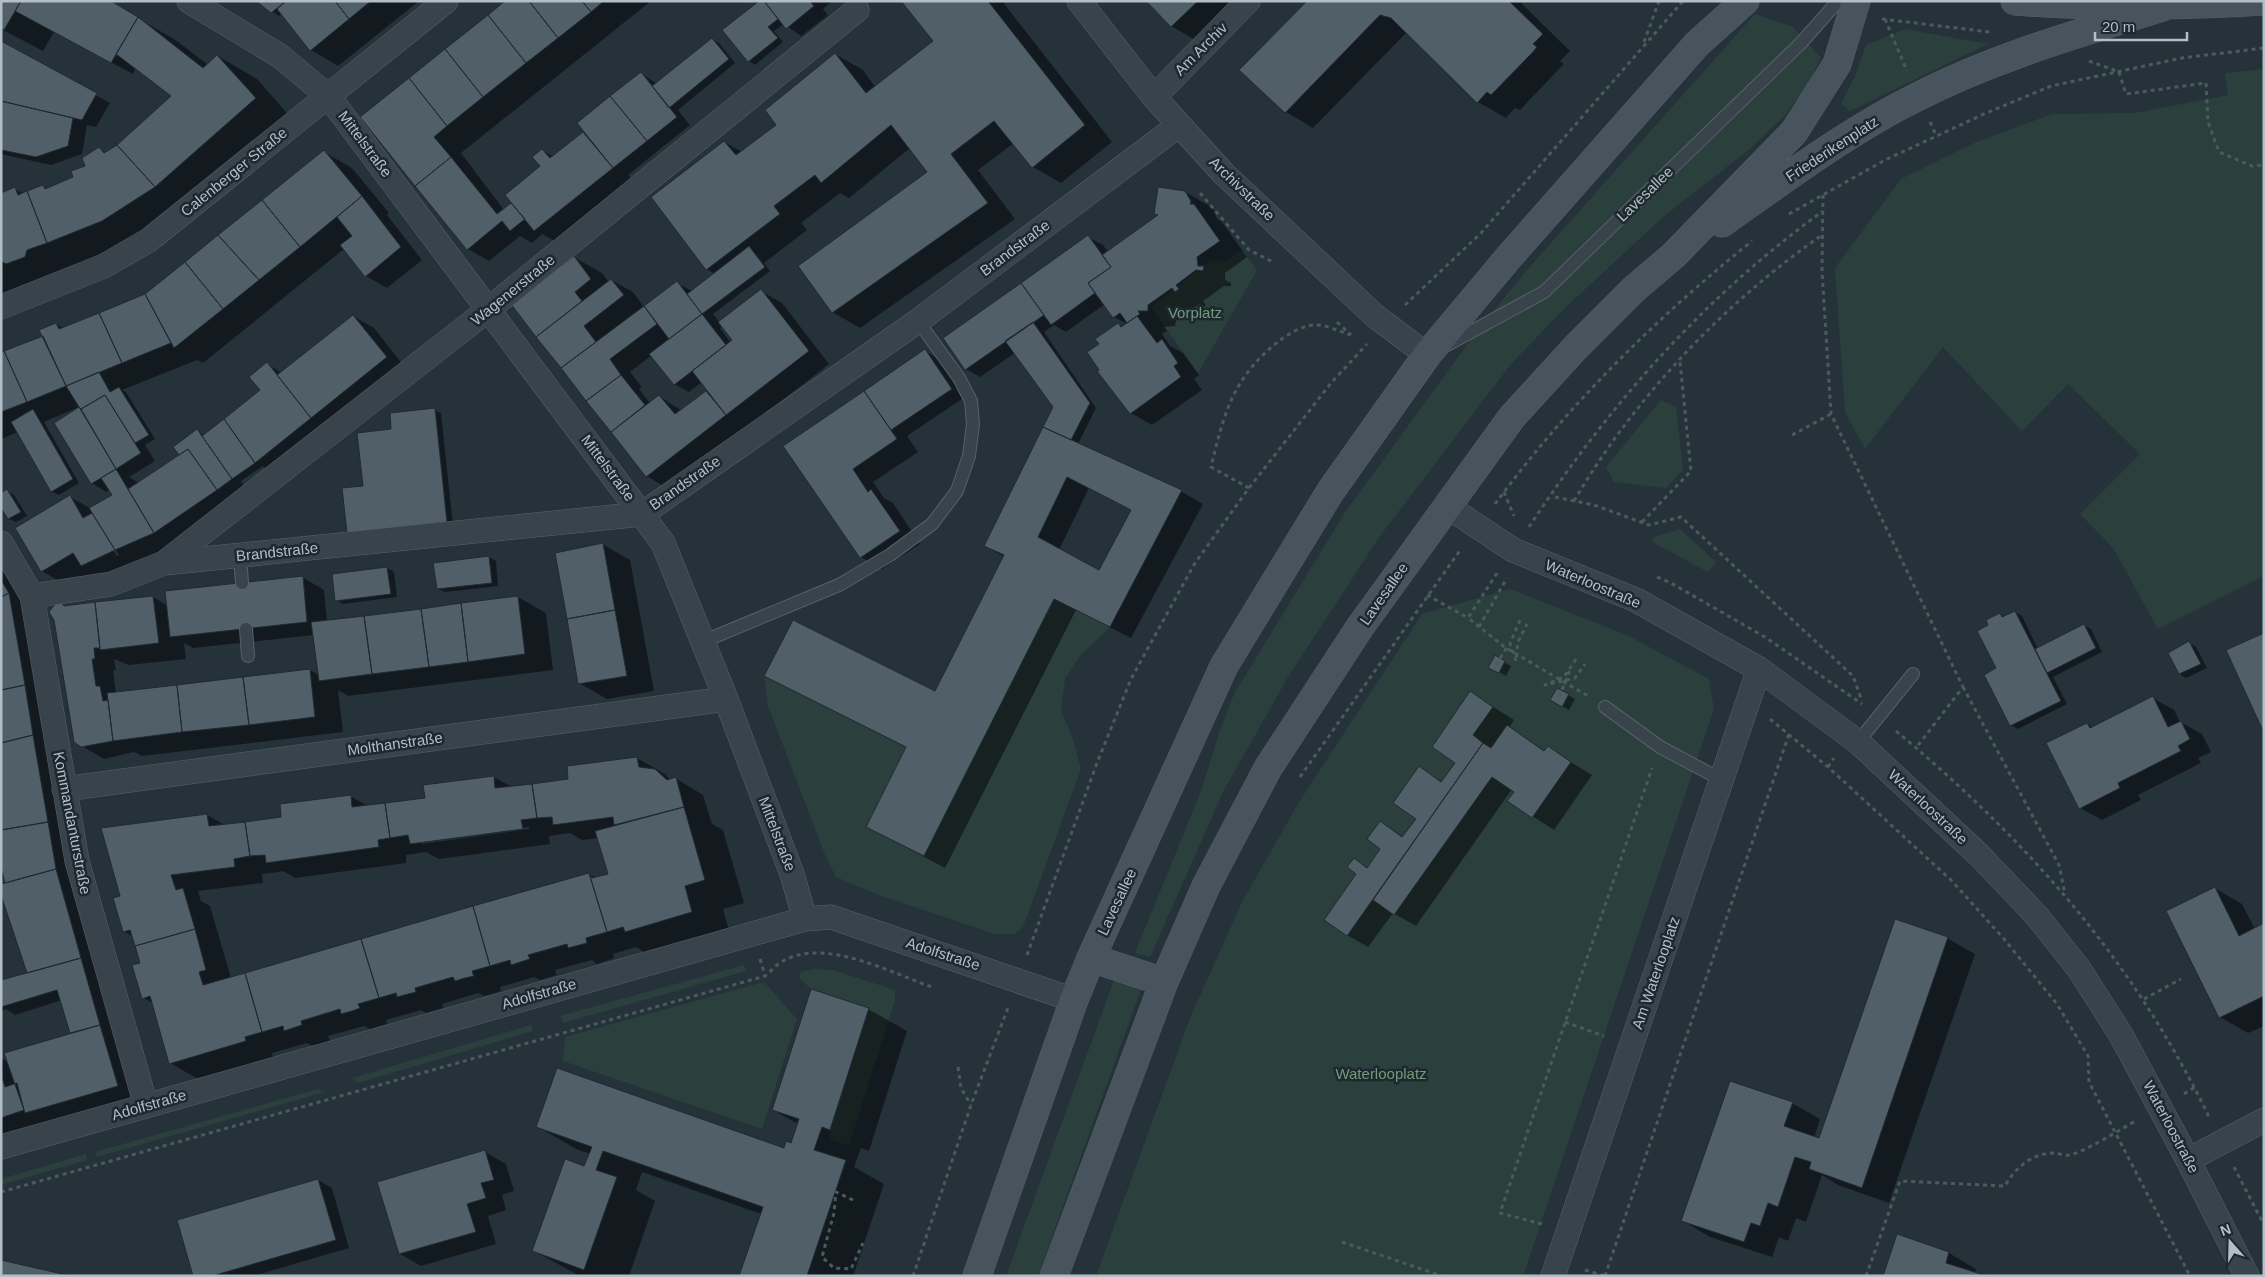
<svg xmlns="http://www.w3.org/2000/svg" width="2265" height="1277" viewBox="0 0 2265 1277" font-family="Arial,sans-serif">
<rect width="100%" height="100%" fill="#25323a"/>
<path fill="#2b403d" d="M1755,14L1793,27L1821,58L1807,86L1784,116L1751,148L1663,217L1565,308L1511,364L1380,536L1288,677L1224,790L1150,957L1135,953L1201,791L1220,730L1234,694L1344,514L1474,335L1526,271Z
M1905,29L1988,44L1850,111L1841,104L1855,76L1866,45Z
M2264,69V576L2158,629L2113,548L2080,514L2140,454L2068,384L2022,431L1943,347L1865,449L1845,412L1835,268L1901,179L1974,143L2052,114L2134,113L2228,95L2225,73Z
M1242,250L1257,270L1198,373L1151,307L1211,260L1225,261Z
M1661,400L1676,407L1683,470L1666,488L1614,482L1606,467Z
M1680,529L1716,562L1708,572L1652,542L1654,537Z
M1510,589L1627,635L1709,679L1714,709L1523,1276H1096L1190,1018L1242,902L1299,802L1422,614Z
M1054,599L1110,627L1080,656L1065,679L1061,712L1071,733L1081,769L1023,927L1014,934H995L876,894L836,877L825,855L768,706L764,676L906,747L866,827L924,856Z
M744,965L746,971L563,1023L560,1016Z
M814,969L833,970L895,990V1000L849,1145L831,1140L830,1130L869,1008L811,989L799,978L801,972Z
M1117,972L1144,981L1038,1276H1006Z
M764,982L797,1019L762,1129L563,1061L565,1037Z
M531,1025L533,1031L358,1083L352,1078Z
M318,1089L325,1092L97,1157L95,1152Z
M86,1154L87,1160L1,1185V1179Z"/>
<path fill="#0007" fill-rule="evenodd" d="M1,1L138,18L177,41L208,65L218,56L257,79L294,121L194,209L46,286L1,299V194L15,189L24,194L43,186L48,189L75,178L86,167L99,149L106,153L118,146L173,96L136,68L133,74L54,32L43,51L1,29Z
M257,1H419L338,66L311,50L282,13L279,16Z
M507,1H651L461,153L504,210L513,203L542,167V150L554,157L584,133L588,136L641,73L657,84L712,39L719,43L735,63L678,110L690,125L628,175L633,180L556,242L542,234L532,243L520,236L489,261L468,249L362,117Z
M761,1H832L823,9L828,15L801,36L784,24L774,31L783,42L755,65L749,61Z
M903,1H1002L1112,142L1061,183L1033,167L1014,143L978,170L1015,219L860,328L832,312L929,173L910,148L849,198L840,193L801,223L807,230L764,263L770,271L713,314L719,322L761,291L782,303L829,364L668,489L647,476L513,305L574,257L602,273L609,282L611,280L633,292L644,307L677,283L692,291L715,274L707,269L652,197L724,142L742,152L778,125L835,54L863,70L875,87L934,41ZM722,326L734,341L731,343L720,328ZM652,355L674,384L689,392L702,382L708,391L682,411L659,396L650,403L639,389L642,387L630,372Z
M1148,1H1242L1199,42L1171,26Z
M1308,1H1519L1570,51L1560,61L1564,64L1559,69L1520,110L1515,108L1506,118L1478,102L1407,32L1313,128L1286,112Z
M1,43L110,103L96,127L87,125L82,154L51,165L1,154Z
M324,152L352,168L389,213L387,215L422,260L387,288L366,276L344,249L203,363L197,360L122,390L126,392L155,439L145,445L155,461L129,477L139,483L180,455L197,431L204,435L262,390L267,364L282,373L353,316L374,328L407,370L277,475L263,466L241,481L245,488L182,548L81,594L42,571L70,497L90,508L113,496L110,490L106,492L92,483L56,424L79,407L44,422L79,483L59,495L52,492L18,432L1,439V353L44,336L56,324L63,328L145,295ZM99,527H102L119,555L117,556Z
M1185,192L1213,208L1217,219L1222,222L1247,257L1225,273V280L1231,283V286H1224L1203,301L1206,305L1203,307L1199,304L1176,321L1175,326L1164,327L1167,331L1162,334L1170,346L1183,353L1199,375L1194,379L1202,390L1152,425L1131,413L1101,370V344L1118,324L1123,327L1127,324L1114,317L1105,304L1066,332L1054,325L1044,332L1096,408L1078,444L1182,492L1203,504L1131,638L1076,610L945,868L868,827L907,748L787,687L935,693L1004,557L985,546L1054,407L1015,353L980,377L966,369L1088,237L1103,245L1108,252L1159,215ZM1089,488L1132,510L1099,571L1059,550Z
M925,351L939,359L965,397L907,436L918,452L873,482L884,498L893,503L920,544L882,569L861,557L785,446Z
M434,410L441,413L453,525L354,536L392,430Z
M7,491L14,495L27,516L16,522L9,519L1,505Z
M602,544L630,560L654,691L607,699L579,683Z
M1,550L36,609L139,1098L1,1136V1058L8,1062L74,1034L62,1000L15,1015L6,1009L1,1011V981L28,974L5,878L1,879Z
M489,557L496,561L498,586L445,592L438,589Z
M387,568L394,572L397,597L343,604L336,600Z
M302,577L324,590L327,622L518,597L546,613L553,670L348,696L338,690L343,732L142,756L134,752L104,759L82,746L61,604L67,607L153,597L168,606ZM314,635L319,675L310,670L116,693L113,670H116L114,659L129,665L186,659L184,643L193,648Z
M2015,612L2022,616L2038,649L2084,625L2091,629L2102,652L2053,677L2067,704L2018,729L2011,725L1990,626L2000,615L2005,617Z
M2189,643L2196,647L2207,668L2186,678L2180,674Z
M1495,657L1511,666L1506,676L1490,667Z
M1557,689L1575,699L1569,710L1552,700Z
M1471,693L1514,720L1509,728L1545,751L1548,748L1592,775L1554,830L1509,801L1516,792L1512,789L1416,926L1393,913L1368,947L1347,935L1358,873L1354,859L1368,868L1382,848L1380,823L1404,837L1417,819L1419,768L1443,782L1456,763Z
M2153,698L2174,710L2180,722L2202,734L2211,752L2198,758L2201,763L2138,795L2141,800L2102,820L2080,808L2087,724L2094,728Z
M637,758L665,774L670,780L675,778L703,795L712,824L723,830L744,903L723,909L730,934L647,954L636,947L613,954L614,958L597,964L592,960L555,970L557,975L540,980L534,977L500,987L501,991L484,996L478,993L442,1004L443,1008L426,1013L421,1010L386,1020L387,1024L370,1029L364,1026L328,1036L330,1041L313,1046L307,1043L272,1053L273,1057L198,1079L170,1063L153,1003L143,998L142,964L133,937L124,931L122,897L207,815L225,825L283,818L350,796L368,806L426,799L494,777L512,787L570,780ZM529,827V829L421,844L419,841ZM570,833L582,840L599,838L609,875L597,878L589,874L231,978L210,906L201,901L198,891L263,883L262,874L279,872L283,871L295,878L406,863V855L426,852L439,859L550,844L549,836Z
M2215,888L2242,904L2255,929L2264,924V1026L2248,1033L2220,1017Z
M1947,938L1975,954L1889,1203L1838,1185L1822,1175L1806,1222L1796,1218L1788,1241L1779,1237L1772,1257L1710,1237L1683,1221L1792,1103L1820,1119L1814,1138L1820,1140Z
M868,1009L907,1031L869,1151L861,1148L854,1167L884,1184L853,1276H740L761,1214L642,1172L636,1190L655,1201L629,1276H580L534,1251L585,1168L590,1154L576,1149L537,1126L784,1150L792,1144L798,1124L773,1110Z
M485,1152L506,1164L514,1191L502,1195L506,1210L488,1216L496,1244L421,1266L400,1254Z
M318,1180L332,1188L349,1248L253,1276H194Z
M1897,1236L1949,1253L1976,1269L1975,1273L1884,1276Z"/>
<path fill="#505f68" stroke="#202a32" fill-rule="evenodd" d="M1,1H21L4,30L1,28Z
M21,1H111L138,17L111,63L15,11Z
M256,1H286L271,13Z
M286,1H335L349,19L310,51L277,9Z
M335,1H371L349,19Z
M505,1H529L558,38L526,63L488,15Z
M529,1H582L591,12L558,38Z
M582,1H604L591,12Z
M759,1H764L778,19L768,27L778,38L748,62L722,30Z
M764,1H810L814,6L786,29Z
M901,1H988L1085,125L1032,168L994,121L951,154L988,203L832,313L798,266L927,172L891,125L821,183L815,175L774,206L780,214L706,270L651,197L724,141L736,155L776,125L765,110L835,53L866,93L933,41Z
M1146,1H1198L1171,27Z
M1307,1H1509L1543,34L1533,44L1537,47L1532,53L1491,95L1487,92L1477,103L1391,18L1380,15L1285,113L1239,70Z
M488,15L526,63L483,97L445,49Z
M138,17L203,68L217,55L256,98L155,187L117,145L171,96L116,54Z
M712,38L729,59L669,108L652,86Z
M1,41L97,93L82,120L1,101Z
M445,49L483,97L447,126L409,78Z
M641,72L677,117L647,141L610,96Z
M409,78L447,126L434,137L451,157L415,186L360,117Z
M610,96L647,141L613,168L577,123Z
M1,101L73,118L68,146L36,157L1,150Z
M583,132L613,168L534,231L505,195L540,166L532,157L542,149L550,158Z
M117,145L155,187L102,221L47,243L27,191L43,185L45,189L73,177L71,171L85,166L82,158L99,147L104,153Z
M324,150L362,196L300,247L262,200Z
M451,157L497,214L511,203L525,219L510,231L502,221L467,250L415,186Z
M15,187L18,195L27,191L47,243L27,250L25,257L6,264L1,261V193Z
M1158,187L1185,191L1191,201L1190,204H1194L1220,241L1197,257L1198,266H1204L1203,271L1196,270L1176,285L1179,289L1175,292L1172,288L1148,305V311H1138L1140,314L1127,323L1120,313L1113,318L1088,283L1111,267L1102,255L1158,215L1154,214Z
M362,196L401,247L365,277L340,245L352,236L337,217Z
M262,200L300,247L259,280L218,235Z
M218,235L259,280L223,309L185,262Z
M1088,235L1111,267L1088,283L1095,293L1051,325L1021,283Z
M749,246L765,267L702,314L687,294Z
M574,256L591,279L575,292L582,301L536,337L511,304Z
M185,262L223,309L174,348L145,294Z
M611,279L624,295L584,326L596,342L561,368L536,337Z
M677,281L702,314L669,339L644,306Z
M1021,283L1044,315L965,370L943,338Z
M761,289L809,351L726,415L692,371L732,340L718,322Z
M145,294L171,343L122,363L99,313Z
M644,306L657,324L610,359L621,375L586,401L561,368Z
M99,313L122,363L66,386L39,330L56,323L59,329Z
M702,314L726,345L674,385L649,354Z
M353,315L387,357L311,418L277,375Z
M1137,316L1157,343L1162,339L1178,363L1174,366L1181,377L1130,414L1097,371L1099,370L1087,352L1099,344L1095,339L1118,323L1121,327Z
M1033,322L1090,403L1071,440L1043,427L1053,407L1005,341Z
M43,336L66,386L27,402L4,351Z
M925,349L952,389L891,430L864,391Z
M4,351L27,402L1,412V352Z
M267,362L311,418L255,463L224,419L260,390L249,377Z
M99,372L110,392L119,387L149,435L135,443L105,395L81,409L79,407L66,386Z
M621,375L645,405L611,432L586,401Z
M706,391L726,415L646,477L611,432L659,395L675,414Z
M864,391L897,439L853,469L868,492L871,489L900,531L860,558L783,446Z
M105,395L141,453L116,469L81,409Z
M79,407L116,469L91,484L54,423Z
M435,408L447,522L347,533L342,488L363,486L357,433L391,429L390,413Z
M33,409L73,479L51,492L11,422Z
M224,419L255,463L232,479L202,436Z
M1043,427L1182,490L1110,627L1054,599L924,856L866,827L906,747L764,676L793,620L935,691L1004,555L984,546ZM1067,477L1131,510L1099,570L1038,537Z
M197,429L232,479L217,490L188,449L179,455L173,447Z
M188,449L217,490L154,533L128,489Z
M116,469L154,533L115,550L89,508L112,495L101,478Z
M7,489L21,512L8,519L1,508V493Z
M70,495L83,518L92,513L115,550L81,566L73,553L41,572L15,528Z
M603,543L615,610L567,619L555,553Z
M489,556L492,583L437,589L433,563Z
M387,567L391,594L335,601L332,574Z
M303,576L307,622L170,637L165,591Z
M1,580L9,593L1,597Z
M9,593L25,685L1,690V597Z
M153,596L159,643L100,650L95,602Z
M518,596L525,654L468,662L461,603Z
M61,602L64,606L95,602L100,648H94L95,659H92L96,686H100L103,701L108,700L113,741L81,747L74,742L54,620L49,612L55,604Z
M461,603L468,662L429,667L421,609Z
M421,609L429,667L372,674L364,616Z
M615,610L627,676L578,684L567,619Z
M2015,611L2061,701L2010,726L1984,675L1996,668L1977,631L1988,625L1986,620L2000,613L2002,617Z
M364,616L372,674L319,681L311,622Z
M2084,624L2096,648L2047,673L2035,649Z
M2264,633V733L2226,650Z
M2189,641L2201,664L2179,674L2168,653Z
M1495,655L1505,661L1499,673L1488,668Z
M310,669L315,717L249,725L243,677Z
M243,677L249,725L182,732L177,685Z
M25,685L33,735L1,743V690Z
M177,685L182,732L113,741L107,693Z
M1557,688L1569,694L1562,707L1550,700Z
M1470,691L1493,707L1473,735L1483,743L1347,936L1324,920L1356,874L1347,867L1354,858L1367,868L1380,849L1367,839L1380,821L1402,837L1416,819L1393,803L1419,766L1441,782L1455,763L1432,747Z
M2153,696L2168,727L2181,721L2190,739L2178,746L2181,751L2118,783L2120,788L2079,809L2046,743L2087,723L2090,728Z
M1507,725L1544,751L1548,746L1571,762L1532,818L1507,801L1514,792L1492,777L1394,915L1373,900L1483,743L1491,748Z
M33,735L48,822L1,830V743Z
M637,757L639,767L655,769L667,780L676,777L684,807L614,825L613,817L553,825L552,817L537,818L532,784L568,779L567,766Z
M494,776L495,788L532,784L537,818L521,820L523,829L433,841L410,844L408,835L390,838L385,803L425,798L423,785Z
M351,795L352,807L385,803L390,838L378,840L379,847L266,863L265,855L250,856L245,822L281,817L280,804Z
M684,807L705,880L685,886L692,912L625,932L623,927L607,932L589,873L592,878L608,874L595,831Z
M207,814L209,826L245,822L250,856L234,859L235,867L171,875L176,890L183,888L195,929L135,946L130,930L123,932L113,898L120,896L101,828Z
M48,822L56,869L5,883L1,867V830Z
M56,869L81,958L27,973L1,895V884Z
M589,873L607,932L586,938L587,943L568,948L567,944L528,955L530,959L511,965L510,960L490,966L473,906Z
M2215,887L2239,936L2264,923V996L2219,1018L2166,911Z
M473,906L490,966L472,971L474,976L465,978L455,981L453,977L415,988L416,992L397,997L396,993L379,998L361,939Z
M1895,919L1948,937L1862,1188L1809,1169L1811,1162L1795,1157L1778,1207L1768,1203L1760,1226L1751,1223L1744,1242L1681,1221L1730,1081L1793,1102L1784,1126L1819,1138Z
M195,929L206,970L199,972L203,985L245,973L262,1032L245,1037L246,1041L169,1064L150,996L142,999L132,965L140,963L135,946Z
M361,939L379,998L358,1004L360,1008L352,1011L341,1014L340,1009L301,1021L302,1025L284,1031L283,1026L262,1032L245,973Z
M81,958L100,1025L70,1033L57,990L1,1007V980Z
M811,989L869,1008L830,1130L822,1127L814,1150L846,1160L807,1276H739L763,1207L603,1151L596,1170L617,1177L584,1270L532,1251L565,1159L584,1166L592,1147L536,1127L557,1068L784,1148L786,1141L791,1143L799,1119L772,1110Z
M100,1025L118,1086L25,1113L4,1053Z
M1,1075L5,1087L17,1083L24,1110L1,1118Z
M485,1150L494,1180L481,1183L486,1198L467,1204L476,1232L399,1254L377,1182Z
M318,1179L336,1240L212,1276H193L177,1220Z
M1897,1234L1949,1252L1946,1263L1987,1276H1883Z
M1,1260L71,1276H1Z"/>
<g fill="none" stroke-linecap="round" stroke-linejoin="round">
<g stroke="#576169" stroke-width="14">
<path id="lane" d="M1445,346L1544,292L1801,43L1838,1
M240,556L242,583
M246,629L248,656
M702,642L839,585L890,555L932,524L957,491L969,456L973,424L971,401L959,378L918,321
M1605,707L1660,747L1722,780
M1858,742L1913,674"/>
</g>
<g stroke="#576169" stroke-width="25">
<path id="street" d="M189,1L280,56L329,97L663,543L726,699L792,874L805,919
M1079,1L1154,97L1224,174L1375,316L1427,355
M1154,97L1248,1
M1,307L104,266L149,240L446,1
M1447,506L1513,550L1636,600L1759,669L1858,742L1979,855L2037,916L2079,969L2121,1035L2188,1160L2247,1276
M1,543L32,596L77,861L146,1106
M164,563L489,309L857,10
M32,596L111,584L164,563L642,514L918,321L1179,125
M64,789L726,699
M1,1147L805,919L831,917L1074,1000
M2188,1160L2264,1120
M1553,1276L1759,669"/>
</g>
<g stroke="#576169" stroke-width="29">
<path id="secondary" d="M2015,1C2098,8 2180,6 2264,1
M1722,223C1785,179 1848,131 1917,97C1995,57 2080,33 2163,7
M1091,958L1164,982
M977,1276L1074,1000L1091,958L1224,666L1330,492L1427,355L1509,257L1697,44L1745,1
M1054,1276L1164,982L1206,886L1268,768L1360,627L1512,417L1576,347L1634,289L1673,256L1794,132L1837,64L1856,1"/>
</g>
<path stroke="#495c5b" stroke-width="3" stroke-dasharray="4 4" stroke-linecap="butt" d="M1882,19L1990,32
M1885,19L1907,71
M1644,42L1659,1
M2089,61L2119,72
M2119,72L2126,94L2206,83L2208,122L2219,152L2252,166L2264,165
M1930,122L1936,135
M1200,193L1249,250L1275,263
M1823,195L1822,271L1831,414L1963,687L1916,748
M1789,214L1885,160L1984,114L2051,86L2182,58L2264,48
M1405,305L1481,233L1683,1
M1337,322L1351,335
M1792,435L1831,414
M1249,488L1211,467C1224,413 1233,377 1279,341C1288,334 1305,324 1317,325C1327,325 1341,332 1350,335
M1504,492L1514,516
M1555,497L1594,505L1649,525L1681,517L1853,676L1862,701
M1574,501C1635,397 1723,304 1822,235
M1495,504C1568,405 1656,318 1752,241
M1642,522L1691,471L1680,362
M1529,527C1609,405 1704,297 1823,211
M1497,573L1468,618L1506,648L1588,696
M1657,577L1671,583L1765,637L1862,704
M1427,595L1468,618
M1520,620L1510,644L1516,661L1518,642L1527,624
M1479,627L1507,578
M1576,659L1564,677L1545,685L1575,678L1585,664
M1496,665L1507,647
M1963,687L2059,865L2065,894
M1559,697L1570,670
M1770,719L1828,767L1952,881L2004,939L2057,1004L2088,1056L2089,1082L2190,1276
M1896,731C2029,842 2133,960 2209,1117
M1828,767L1834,758
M1300,777L1461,549
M1027,955L1097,763L1131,679L1195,563L1249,488L1331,383L1367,344
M760,959L765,976C771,971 777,964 783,961C825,937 891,973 932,987
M2144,999L2181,979
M1565,1022L1604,1036
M958,1067L961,1088L971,1105
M2184,1094L2195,1087
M2234,1167L2264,1225
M1,1192L765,976
M853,1200L836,1192L834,1213L822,1257L834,1268L851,1269L863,1243
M1542,1224L1500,1213L1652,768
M1342,1242L1442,1276
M1585,1270L1605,1276
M913,1276L971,1105L1009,1005
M1605,1276L1789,734
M1866,1276L1900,1181L2005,1186C2015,1168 2032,1153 2054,1153C2058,1153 2064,1156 2069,1155C2081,1154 2125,1127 2137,1120"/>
<use href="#lane" stroke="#39434b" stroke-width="12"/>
<use href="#street" stroke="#39434b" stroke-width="24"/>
<use href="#secondary" stroke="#47535d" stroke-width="28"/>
</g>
<g text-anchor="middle" stroke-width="5" stroke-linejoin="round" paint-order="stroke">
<g font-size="15" fill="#b4bec6" stroke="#1e2830">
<text transform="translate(1201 49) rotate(-45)" y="5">Am Archiv</text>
<text transform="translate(365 144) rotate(53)" y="5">Mittelstraße</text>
<text transform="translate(1832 149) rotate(-33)" y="5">Friederikenplatz</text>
<text transform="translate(234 172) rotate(-39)" y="5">Calenberger Straße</text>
<text transform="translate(1242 189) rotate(44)" y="5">Archivstraße</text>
<text transform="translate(1645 194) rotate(-44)" y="5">Lavesallee</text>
<text transform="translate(1015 248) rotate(-37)" y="5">Brandstraße</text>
<text transform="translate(513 290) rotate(-39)" y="5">Wagenerstraße</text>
<text transform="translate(608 468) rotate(53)" y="5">Mittelstraße</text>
<text transform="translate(685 483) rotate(-35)" y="5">Brandstraße</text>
<text transform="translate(277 552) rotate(-6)" y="5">Brandstraße</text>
<text transform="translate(1593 584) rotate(23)" y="5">Waterloostraße</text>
<text transform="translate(1384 594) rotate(-55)" y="5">Lavesallee</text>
<text transform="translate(395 744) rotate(-8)" y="5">Molthanstraße</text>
<text transform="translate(1928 807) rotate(43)" y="5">Waterloostraße</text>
<text transform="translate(72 823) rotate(79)" y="5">Kommandanturstraße</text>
<text transform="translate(777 834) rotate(69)" y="5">Mittelstraße</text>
<text transform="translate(1117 902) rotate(-65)" y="5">Lavesallee</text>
<text transform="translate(943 954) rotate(18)" y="5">Adolfstraße</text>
<text transform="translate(1656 973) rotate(-71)" y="5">Am Waterlooplatz</text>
<text transform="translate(539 994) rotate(-16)" y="5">Adolfstraße</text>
<text transform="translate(149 1105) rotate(-16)" y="5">Adolfstraße</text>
<text transform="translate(2171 1127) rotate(62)" y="5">Waterloostraße</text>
</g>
<g font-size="15" fill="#749a76" stroke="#1e2830">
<text x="1195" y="318">Vorplatz</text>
<text x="1381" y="1079">Waterlooplatz</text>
</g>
</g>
<rect width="2265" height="1277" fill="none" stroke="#b4bec6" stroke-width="5"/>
<g transform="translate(2230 1242) rotate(340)" stroke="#1e2830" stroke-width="4" paint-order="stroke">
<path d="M0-4L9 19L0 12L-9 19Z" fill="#b4bec6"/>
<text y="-8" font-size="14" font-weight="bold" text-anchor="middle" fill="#b4bec6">N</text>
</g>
<path d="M2095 32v8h92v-8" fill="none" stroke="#b4bec6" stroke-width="2.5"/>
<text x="2102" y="32" font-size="15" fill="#b4bec6" stroke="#1e2830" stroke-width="4" paint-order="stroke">20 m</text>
</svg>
